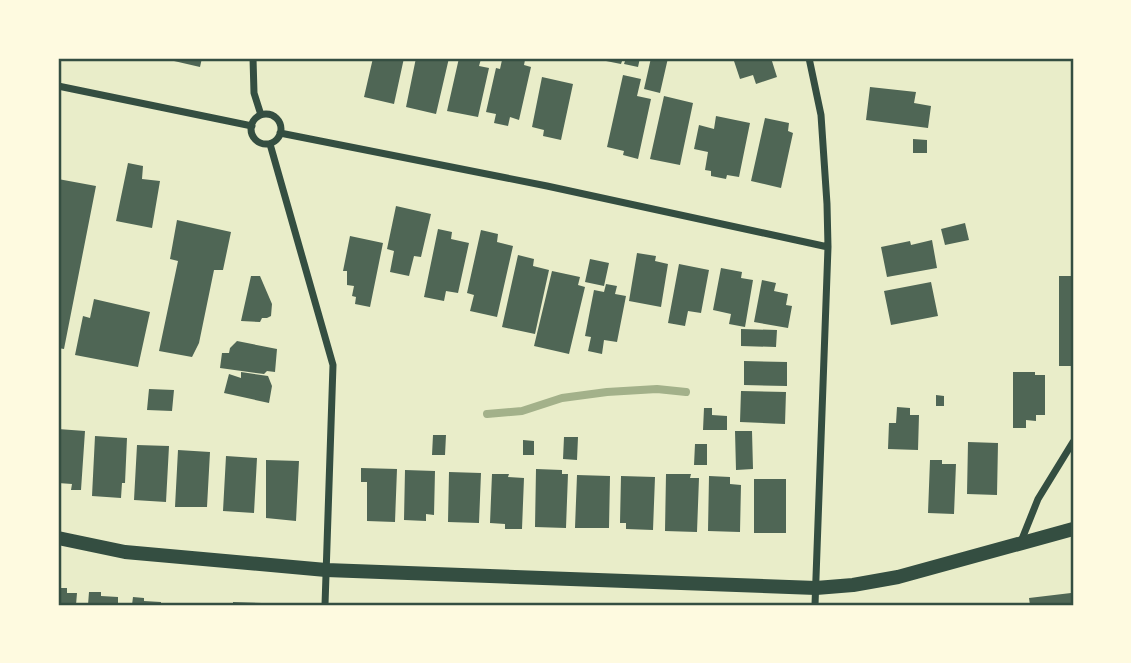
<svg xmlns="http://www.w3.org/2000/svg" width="1131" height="663" viewBox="0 0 1131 663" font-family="'Fira Sans',sans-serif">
<rect width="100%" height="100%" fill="#e9edc9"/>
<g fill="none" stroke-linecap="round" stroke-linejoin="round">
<path stroke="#a3b18a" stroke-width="8" d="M487,414L522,411L562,398L607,392L657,389L686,392"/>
</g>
<path fill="#4f6655" d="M161,58H202L200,67Z
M373,58H404L394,104L364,97Z
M416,58H449L436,114L406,107Z
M459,58L481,59L479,66L489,68L478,117L447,111Z
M508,58L525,60L524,65L531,67L519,120L510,117L508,126L494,123L496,114L486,112L496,68L500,69L502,60L507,61Z
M607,58H623L621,64L606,61Z
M626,58H640L638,67L624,64Z
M651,58H668L660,93L644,89Z
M733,58H771L777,77L756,84L753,75L740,79Z
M623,75L641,79L637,96L651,99L638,159L623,155L624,151L607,147Z
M542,77L573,84L561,140L543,136L544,130L532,127Z
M870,87L916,92L914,103L931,106L928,128L866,120Z
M664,96L693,103L680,165L650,159Z
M716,116L750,123L739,177L727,175L726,179L711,176V171L705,170L708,152L694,149L699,125L714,129Z
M765,118L789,123L788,131L793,133L781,188L751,181Z
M913,139L927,140V153H913Z
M128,163L143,166L142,179L160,181L152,228L116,221Z
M58,179L96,186L64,349L58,348Z
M396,206L431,214L421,257L414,256L409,276L390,272L394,251L387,249Z
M177,220L231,232L223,270H214L199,343L192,357L159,351L178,261L170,259Z
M965,223L969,240L945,245L941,229Z
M438,229L452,232L451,239L469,243L458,293L446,291L444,301L424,297Z
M481,230L498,234L497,242L513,246L497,317L470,311L474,295L467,293Z
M350,236L383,243L370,307L355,304L356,297L352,296L354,286L347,285V271H343Z
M932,240L937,268L887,277L881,247L910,241L911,245Z
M637,253L656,256L655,261L668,264L661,307L629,301Z
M518,255L534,259L533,266L549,270L535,334L502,327Z
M590,259L609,263L604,286L585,282Z
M679,264L709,270L701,313L688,311L685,326L668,323Z
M721,268L742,272L741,278L753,280L745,327L729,324L731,314L713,310Z
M552,271L580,277L578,285L585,287L569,354L534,346Z
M251,276H260L272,304L271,316L267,318H262L260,322L241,321Z
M1059,276H1073V366H1059Z
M762,280L776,283L774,291L788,294L786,305L792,306L788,328L754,322Z
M931,282L938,316L891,325L884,291Z
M606,284L617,286L615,294L626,296L617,342L604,340L602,354L588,351L591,337L585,336L594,290L604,292Z
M94,299L150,312L138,367L75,355L83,316L90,318Z
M741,329L777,330L776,347L741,346Z
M237,341L277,349L275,372L267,371L264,374L220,368L222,353H229L230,348Z
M744,361L787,362V386L744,385Z
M241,372L268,376L272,386L269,403L224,393L229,374L241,378Z
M1013,372H1035V375H1045V415H1036V421L1026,420V428H1013Z
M149,389L174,390L172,411L147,410Z
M741,391L786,392L785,424L740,422Z
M936,395L944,396V406H936Z
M897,407L910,408V415H919L918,450L888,449L889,423H896Z
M704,408H712V415L727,416V430H703Z
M58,429L85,431L81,490H71L72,484L58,483Z
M735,431H752L753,469L736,470Z
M433,435H446L445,455H432Z
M95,436L127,438L125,483H122L121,498L92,496Z
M564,437H578L577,460L563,459Z
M523,440L534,441V455H523Z
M968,442L998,443L997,495L967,494Z
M695,444H707V465H694Z
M137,445L169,446L166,502L134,500Z
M178,450L210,452L207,507H175Z
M226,456L257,458L254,513L223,511Z
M266,460L299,461L296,521L266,518Z
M930,460H942V464H956L954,514L928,513Z
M361,468L397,469L395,522L367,521V482H361Z
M536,469L562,470V474H568L566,528L535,527Z
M405,470L435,471L434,515L426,514V521L404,520Z
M449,472L481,473L479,523L448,522Z
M492,474H509L508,477L524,478L522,529H505V524L490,523Z
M666,474H691L690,478H699L697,532L665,531Z
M577,475L610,476L609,528H575Z
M621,476L655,477L653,530L626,529V523H620Z
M709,476L730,477V484L741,485L740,532L708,531Z
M754,479H786V533H754Z
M58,588H67V593H77L76,605H58Z
M89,592H101V596L118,597V605H88Z
M1071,593L1072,605H1030L1029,598Z
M133,597L144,598V601L161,602V605H132Z
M233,602L262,603V605H233Z"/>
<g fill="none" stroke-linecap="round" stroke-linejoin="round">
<path stroke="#344e41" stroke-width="7" d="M253,58L254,93L261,115
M809,58L821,115L827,204L828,247L815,605
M58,86L252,126
M251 129a15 15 0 1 1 30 0a15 15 0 1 1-30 0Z
M280,133L547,186L828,247
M270,144L333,365L325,605
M1020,544L1038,499L1073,442"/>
<path stroke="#344e41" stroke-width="14" d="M58,538L125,552L326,570L816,588L853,585L898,577L1073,529"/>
</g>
<rect width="1131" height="663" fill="none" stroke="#fefae0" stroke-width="119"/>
<rect x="60" y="60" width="1012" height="544" fill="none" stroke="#344e41" stroke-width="2.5"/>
</svg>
